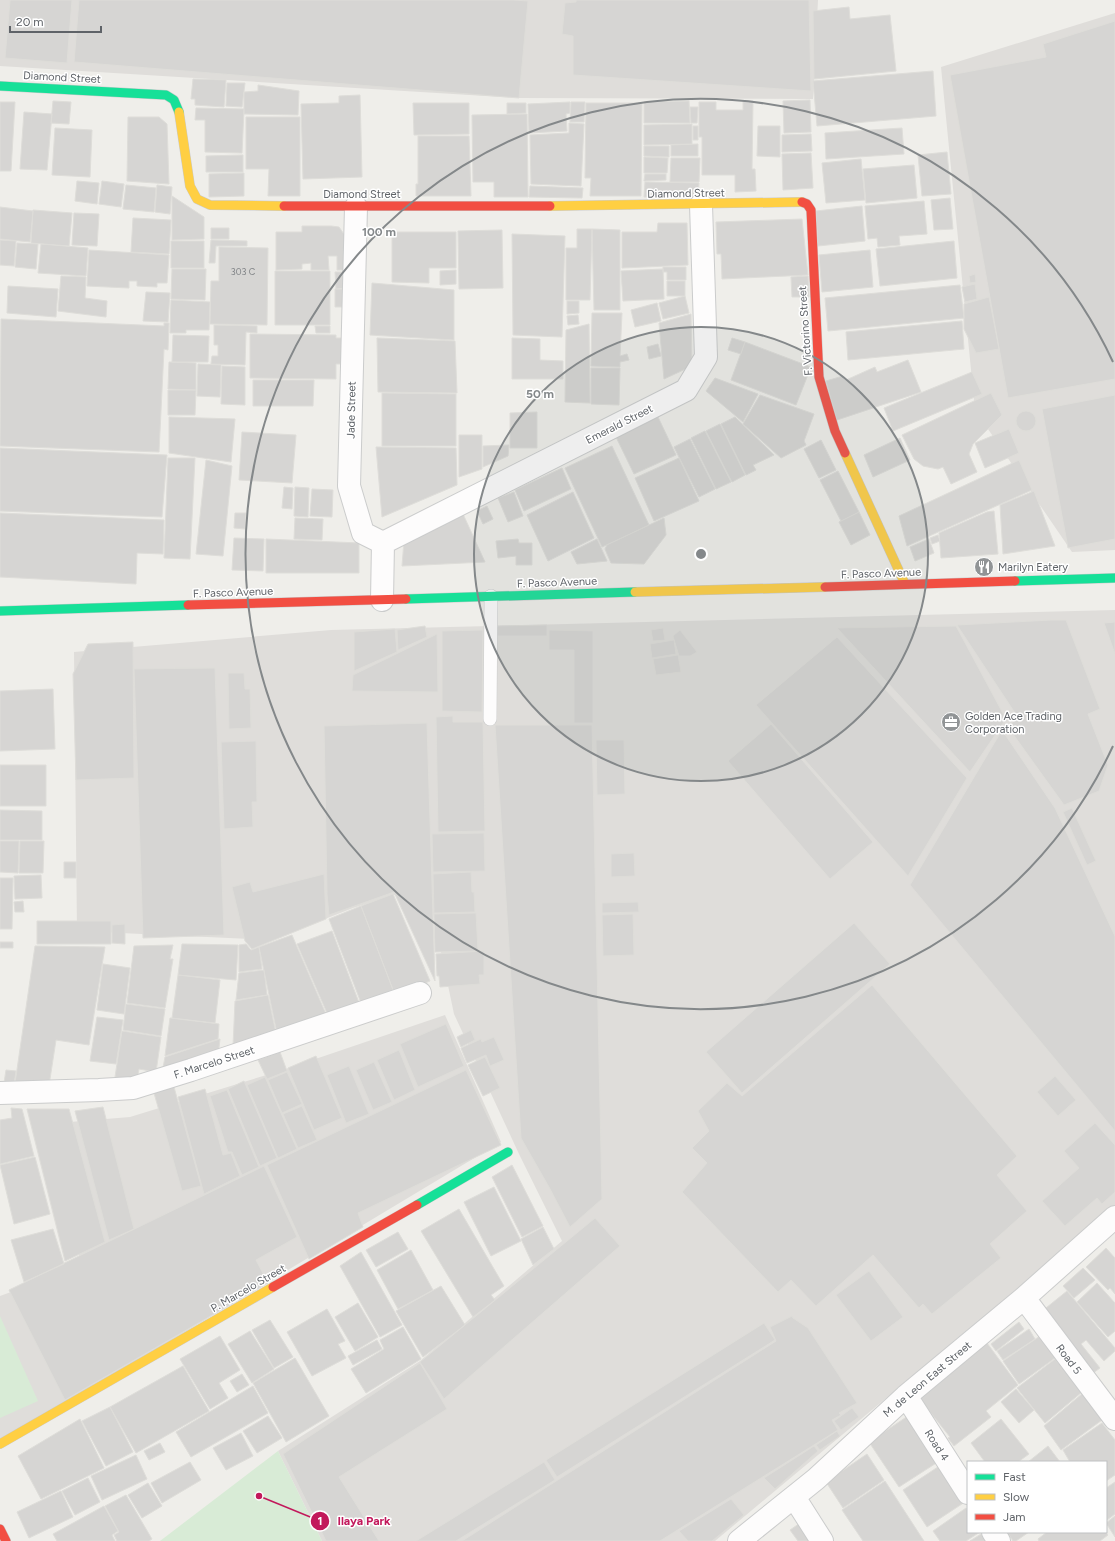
<svg xmlns="http://www.w3.org/2000/svg" width="1115" height="1541" viewBox="0 0 1115 1541" font-family="Figtree,sans-serif">
<rect width="100%" height="100%" fill="#efeeea"/>
<path fill="#dfddda" d="M0,0H818L813,99L520,98L0,66Z
M1115,13V550L1072,552L975,410L941,67Z
M1115,610V1207L715,1541H322L278,1451L420,1361L562,1241L519,1154L454,1014L432,909L408,891L353,908L271,940L77,931L74,652L331,630Z
M445,1015L501,1142L0,1443V1296L83,1266L34,1125L130,1117L286,1069Z"/>
<path fill="#d8ebd6" d="M0,1316L38,1401L0,1418Z
M278,1451L322,1541H160Z"/>
<path fill="#d6d5d3" stroke="#deddd9" d="M10,0H72L67,63L5,58Z
M79,0H513L528,1L519,98L74,62Z
M576,0H809L811,91L573,75V36L562,34L565,3L576,2Z
M849,7L850,19L890,15L896,71L814,79L813,11Z
M1115,21V379L1008,398L950,75L1046,57L1043,44Z
M933,71L936,116L817,126L813,81Z
M193,79L226,80L224,107L195,105V99H191Z
M227,83H245L242,107L226,106Z
M258,85L299,91L298,115L244,114V92L258,91Z
M360,95L362,177L303,179L301,104L339,103V96Z
M810,100L811,132L784,133L783,101Z
M53,101L71,102L69,124L51,123Z
M689,101L690,123H644V102Z
M743,101H753L752,169H755L756,191L735,192V175H702V137H699V102H716V110H743Z
M0,102H15L11,171H0Z
M570,102V113L566,114L567,131L529,133L528,104Z
M571,102H585L584,122H570Z
M413,103H469V134L414,135Z
M507,103H526V113L507,114Z
M586,103H642L641,196H590L591,178H585Z
M690,107H698L697,123H691Z
M196,108L244,109L242,153L205,152V120H195Z
M24,112L52,114L47,170L20,169Z
M527,114L528,197H494V182H473L472,115Z
M128,117H159L167,124L169,184L127,181Z
M246,117H300V196H268L269,169H246Z
M569,123L584,124L581,186L531,184L530,135L569,133Z
M692,124V144L644,145V125Z
M693,126H698V140H693Z
M758,126H780V157L757,156Z
M55,128L92,130L90,177L52,175Z
M902,128L904,154L826,159L825,133Z
M811,134L812,151L782,152V135Z
M418,136H469L471,196H416V184H418Z
M698,144V156H671V145Z
M644,146H669V157L644,156Z
M947,152L951,194L922,196L918,155Z
M811,153L813,188L783,190L782,154Z
M243,155V172H206V156Z
M644,157L668,158L667,173H644Z
M671,158H700L699,182H670Z
M861,159L865,200L826,203L822,163Z
M914,165L917,198L866,203L863,169Z
M244,173V196L209,197V174Z
M645,174H666V180L644,181Z
M77,181L99,183L97,204L75,201Z
M102,181L124,184L121,207L99,204Z
M645,182L699,183L698,198L644,197Z
M126,185L156,188L154,212L123,209Z
M157,185L172,187L170,214L155,212Z
M530,186L583,188L582,198L529,197Z
M172,196L204,217V239L172,240Z
M950,198L953,229L934,230L931,200Z
M924,201L927,234L899,236L900,245L878,247L877,238L868,239L865,206Z
M862,206L865,241L818,246L816,211Z
M0,207L33,211L30,242L0,239Z
M33,210L72,213L69,246L31,243Z
M74,213L99,214L97,246L72,245Z
M133,218L171,220L169,254L131,252Z
M802,219L808,275L722,279L721,254H717L716,222Z
M658,223H687L688,265L622,268V232H657Z
M302,226H331L339,227L346,237L347,270H337V256H328L329,270H311V263L302,264V269L276,270V232H302Z
M211,228H229V239H211Z
M577,229H592L590,300H566V248H577Z
M592,229L620,230V310H594Z
M502,230L503,288L459,289L458,231Z
M392,232H456V268H429V283L392,282Z
M512,234L565,236L562,337L513,335Z
M0,240L16,241L14,266L0,265Z
M211,240L247,241V246H216L215,263H209Z
M171,241H204V268H171Z
M954,241L957,278L880,286L876,249Z
M17,243L38,244L36,269L15,267Z
M41,244L88,248L86,276L38,273Z
M219,247L268,248L267,325L210,324L211,281H219Z
M89,250L169,255L167,283H157V287L137,286V281H129V288L87,286Z
M870,250L873,287L822,292L819,255Z
M663,267H686V280H667V272H663Z
M172,269H206L205,300L171,299Z
M663,269L664,299L623,301L621,271Z
M456,270V284L440,285V271Z
M275,271H330V325H275Z
M335,272H346L347,288L336,289Z
M975,274L976,282L970,283L969,276Z
M61,276L86,277L85,298L107,301L106,317L58,311Z
M808,276L809,297H792L791,277Z
M667,281H685V296H667Z
M372,283L454,290V340L370,335Z
M975,284L977,299L965,302L962,287Z
M960,285L964,318L828,331L825,298Z
M8,286L58,289L56,317L7,313Z
M335,289H347V307H335Z
M146,292L170,293L168,322L143,321Z
M685,296L689,313L663,319L659,303Z
M989,297L999,349L976,353L964,329V304Z
M171,300L210,302L209,330H186V333H170Z
M567,301H579V313L567,314Z
M657,303L661,321L635,327L631,310Z
M592,313H622L620,356L627,354L629,360L620,362V367L591,366Z
M691,314L692,366L664,379L659,323Z
M578,315L579,324L568,325L567,316Z
M1,319L164,326V323H169L168,350L164,349L159,452L0,446Z
M962,321L964,349L848,360L846,332Z
M589,324L590,403L565,402L566,330Z
M214,325L257,326V333L246,332L245,365L211,364L212,356H218V345H214Z
M315,326H330V333H316Z
M250,334L336,335V338H344V364H336V379L250,378Z
M173,335L209,336L208,362H172Z
M377,338L455,341L457,393L378,392Z
M512,338L540,339V360L563,361V379H512Z
M732,338L745,342L741,354L728,350Z
M745,342L811,367L796,405L731,380Z
M658,344L661,356L649,359L647,347Z
M908,360L921,392L837,420L826,381L843,376L846,380L875,367L877,372Z
M169,362L196,363V390L168,389Z
M198,364L221,365L220,397L197,396Z
M222,366L245,367V405L221,404Z
M591,368H620L619,405L591,404Z
M972,372L982,394L893,431L884,408Z
M715,378L758,394L743,422L706,391Z
M253,380H314L313,406H253Z
M168,390H196L195,415H168Z
M382,393L456,394V446H382Z
M991,393L1002,415L973,444L969,454L977,472L951,484L943,467L938,469L923,466L914,459L902,435Z
M760,395L814,414L804,441L806,445L781,458L743,424Z
M1115,395V539L1068,548L1042,409Z
M1016 421a10 10 0 1 1 20 0a10 10 0 1 1-20 0Z
M537,412V448H510V413Z
M169,417L235,419L231,462L169,453Z
M658,417L676,455L634,474L616,437Z
M735,417L774,455L753,465L756,470L746,475L721,424Z
M720,424L745,475L732,482L706,431Z
M1009,429L1019,453L985,468L975,443Z
M705,431L731,482L716,489L691,438Z
M242,432L296,435L292,483L239,480Z
M459,435H482V469L459,477Z
M900,438L910,460L873,477L864,455Z
M690,439L715,489L699,497L674,447Z
M821,440L836,470L819,478L804,449Z
M509,445L508,456L483,467V446Z
M612,446L649,525L602,547L565,468Z
M376,447L456,448L457,485L382,517Z
M0,448L167,455L162,517L0,511Z
M168,458H195L190,559L164,558Z
M679,458L699,501L654,521L635,478Z
M206,460L232,466L223,556L196,554Z
M1019,460L1032,490L907,546L899,516Z
M562,468L571,489L524,511L515,490Z
M838,471L859,512L841,521L820,480Z
M284,487L293,488L292,509L282,508Z
M295,487L309,488L308,517L294,516Z
M312,489L333,490L332,517L310,516Z
M1034,491L1055,546L1003,554L1000,505Z
M514,492L523,516L508,522L498,498Z
M573,492L594,538L548,561L527,515Z
M487,506L493,519L483,524L477,511Z
M994,511L998,554L941,558L939,533L987,512Z
M859,512L870,535L851,545L839,522Z
M0,513L164,520L163,554L137,553L136,584L0,577Z
M235,513H246L245,529L234,528Z
M463,514L485,562L402,566L404,541Z
M295,518L323,519L322,540L294,539Z
M664,518L666,535L644,564L611,563L605,549L607,545Z
M938,535L940,541L932,544L930,538Z
M234,538L264,539L263,571L232,570Z
M266,539L359,543V573H266Z
M518,539L519,543H532V565H516V556L498,558L496,541Z
M597,539L607,561L577,564L571,552Z
M929,539L934,553L915,561L910,547Z
M1051,620H1066L1100,709L1088,714L1108,765L1099,791L1064,805L1010,730L1015,713L957,625Z
M1115,622V654L1104,623Z
M547,625V636H496V626Z
M425,626L427,637L398,650L397,630Z
M956,626L1006,719L970,772L837,628Z
M663,628L665,640L653,641L651,630Z
M395,629L397,652L354,671V632Z
M483,630L482,712L442,711V631Z
M549,630L593,631V723H574V650H549Z
M680,630L697,652L690,656H679L673,636Z
M437,634L438,692L352,691L353,675Z
M837,637L967,778L908,876L756,705Z
M674,640L676,654L652,658L650,644Z
M133,642L134,778L76,780L73,674L88,644Z
M678,655L681,672L656,675L653,659Z
M215,668L224,935L143,938L134,669Z
M228,673H244L245,689H250L251,728L229,729Z
M53,689L55,749L0,751V691Z
M453,716V722H483L485,831L438,832L436,717Z
M427,723L435,981L394,892L329,915L327,894L324,726Z
M771,724L873,842L830,879L728,761Z
M495,725H592L602,1199L570,1227L549,1187L521,1138Z
M1002,730L1055,808L1115,936V1131L910,885Z
M596,740H624L625,794L597,795Z
M256,741L257,802H252L253,827L224,829L221,742Z
M0,765H46V806H0Z
M1072,808L1096,861L1087,865L1063,812Z
M0,810L42,811V840H0Z
M484,833L485,871L433,872L432,834Z
M0,841H19L18,873L0,872Z
M20,841H44L43,873H19Z
M634,853L635,876L611,877V854Z
M64,862H76V878H64Z
M471,872L472,892H474L475,912L434,913L433,874Z
M324,874L326,919L252,949L245,941L232,887L250,882L253,892Z
M41,875L42,898L15,899L14,876Z
M0,878H13L12,929H0Z
M393,894L430,981L395,995L361,906Z
M23,901L24,912H15L14,902Z
M638,902L639,912L602,913V903Z
M361,906L395,995L363,1008L329,919Z
M476,913L478,951L435,952L434,914Z
M633,914L634,955L603,956L602,915Z
M37,921H111V944H37Z
M854,923L890,964L742,1093L706,1052Z
M125,924V944L112,943V925Z
M332,931L361,1008L330,1020L297,944Z
M292,935L329,1021L278,1038L259,947Z
M0,942H13V948H0Z
M182,944L238,945L236,980L178,975Z
M246,944L251,950L259,947L262,969L239,972V945Z
M173,945L170,959H173L165,1008L127,1003L134,946Z
M35,946L105,947L89,1045L56,1040L48,1092L14,1090Z
M484,951V975H479L480,984L440,987L439,976H437L436,954Z
M103,964L130,968L124,1014L97,1010Z
M264,970L267,995L236,1000L239,973Z
M178,975L220,980L215,1023L172,1018Z
M872,985L1017,1156L997,1175L1027,1211L990,1244L1001,1258L932,1314L923,1304L919,1308L873,1255L816,1306L791,1280L778,1292L682,1192L707,1163L692,1148L709,1131L698,1111L727,1083L742,1096Z
M268,995L277,1038L233,1046L235,1001Z
M126,1004L165,1009L161,1036L123,1030Z
M97,1017L123,1020L116,1064L90,1061Z
M170,1018L219,1024L218,1039L165,1056Z
M446,1024L464,1066L418,1087L400,1044Z
M471,1030L475,1040L461,1047L457,1037Z
M122,1031L161,1037L156,1072L139,1069L137,1080L115,1077Z
M494,1037L504,1060L490,1066L486,1055L467,1063L461,1048L481,1039L482,1042Z
M220,1039L218,1056L162,1073L165,1057Z
M399,1050L415,1090L394,1100L377,1060Z
M280,1052L287,1071L267,1079L258,1060Z
M316,1056L342,1118L314,1130L288,1068Z
M485,1057L500,1088L483,1096L468,1065Z
M374,1062L392,1102L373,1110L356,1070Z
M349,1066L369,1114L346,1123L327,1075Z
M6,1070L16,1071L13,1091L3,1089Z
M466,1070L501,1145L358,1213L363,1227L309,1259L267,1165Z
M287,1072L302,1104L282,1113L268,1080Z
M1055,1076L1076,1100L1058,1116L1037,1092Z
M265,1077L297,1149L278,1158L247,1085Z
M244,1081L277,1158L260,1166L228,1089Z
M174,1087L201,1186L182,1191L154,1093Z
M205,1089L223,1155L231,1153L240,1176L204,1194L178,1097Z
M227,1090L259,1167L242,1175L232,1152H228L210,1096Z
M302,1106L317,1140L298,1148L283,1114Z
M103,1107L134,1229L109,1240L75,1111Z
M11,1108L22,1109L34,1156L0,1164V1120L12,1118Z
M27,1109H69L105,1242L65,1261Z
M1095,1123L1115,1145V1192L1102,1204L1097,1198L1065,1226L1042,1201L1079,1168L1064,1151Z
M35,1157L50,1214L14,1224L0,1165Z
M512,1165L543,1226L522,1237L492,1177Z
M264,1166L297,1237L256,1260L268,1283L65,1400L9,1290Z
M494,1187L521,1241L491,1256L464,1202Z
M459,1209L504,1286L491,1295L495,1300L473,1317L421,1231Z
M595,1218L620,1246L444,1399L420,1362Z
M543,1227L554,1249L533,1265L521,1239Z
M53,1229L64,1264L24,1282L11,1240Z
M398,1232L408,1249L376,1267L366,1250Z
M1106,1248L1115,1258V1294L1110,1288L1108,1290L1086,1267Z
M411,1250L433,1290L398,1309L377,1270Z
M361,1252L402,1325L380,1337L340,1266Z
M1083,1268L1095,1280L1074,1298L1063,1286Z
M869,1271L903,1317L871,1341L836,1295Z
M1097,1283L1115,1303V1331L1108,1337L1077,1302Z
M441,1286L465,1325L423,1357L396,1311Z
M1067,1291L1115,1348V1351L1104,1361L1086,1340L1081,1344L1100,1368L1089,1376L1041,1312Z
M358,1303L378,1337L355,1351L335,1317Z
M327,1309L345,1341L338,1344L346,1358L312,1376L287,1332Z
M792,1316L793,1318L808,1328L857,1403L839,1413L841,1415L832,1420L838,1430L660,1541H462L776,1341L770,1327Z
M270,1320L293,1357L274,1368L252,1330Z
M1019,1322L1024,1329L996,1351L991,1344Z
M764,1323L775,1340L557,1477L546,1460Z
M403,1327L421,1359L366,1393L351,1369L384,1349L380,1340Z
M1029,1329L1035,1339L1003,1360L997,1351Z
M250,1331L274,1369L252,1383L228,1344Z
M220,1336L240,1370L219,1383L228,1398L210,1409L180,1359Z
M1040,1336L1055,1358L1019,1384L1003,1361Z
M377,1340L382,1349L353,1365L348,1356Z
M987,1343L1018,1385L986,1411L991,1417L954,1446L948,1438L950,1437L919,1398Z
M295,1358L329,1416L286,1442L253,1383Z
M1055,1359L1082,1392L1045,1423L1017,1388Z
M420,1363L447,1409L339,1477L379,1541H326L283,1454Z
M183,1366L209,1411L136,1453L110,1407Z
M242,1374L249,1385L237,1392L230,1381Z
M253,1386L268,1413L191,1457L176,1432Z
M1016,1389L1034,1410L1019,1423L1001,1402Z
M1083,1393L1102,1420L1061,1450L1044,1426Z
M110,1407L133,1452L106,1466L82,1421Z
M852,1408L859,1417L841,1430L834,1421Z
M911,1414L941,1460L899,1487L869,1442Z
M268,1416L282,1438L257,1453L243,1431Z
M80,1419L104,1468L41,1499L18,1456Z
M1001,1419L1029,1454L1018,1462H985L971,1443Z
M1102,1423L1115,1440V1475L1106,1481V1462H1070L1063,1450Z
M837,1431L840,1436L820,1450L816,1445Z
M241,1433L253,1456L226,1470L213,1448Z
M160,1443L165,1452L149,1460L144,1451Z
M814,1446L818,1451L775,1489L764,1478Z
M1048,1446L1060,1462H1028Z
M867,1454L884,1480L843,1508L826,1482Z
M136,1455L147,1479L102,1500L91,1476Z
M190,1462L201,1480L162,1503L151,1483Z
M544,1462L555,1480L456,1541H416Z
M944,1463L968,1500L927,1527L903,1490Z
M88,1478L100,1502L75,1515L62,1491Z
M885,1481L924,1541H863L842,1510Z
M1115,1482V1514L1107,1520L1106,1488Z
M148,1483L162,1506L142,1518L128,1495Z
M61,1491L73,1517L29,1538L17,1512Z
M126,1495L152,1539L149,1541H117L114,1535L119,1532L105,1506Z
M731,1499L744,1515L712,1541H688L679,1531Z
M104,1506L118,1531L112,1535L115,1541H57L53,1534Z
M966,1508L968,1511V1532H980L966,1541H940L933,1531Z
M1115,1516V1537L1106,1523Z
M803,1521L817,1541H798L790,1530Z
M1007,1532H1029L1016,1541H1013Z
M1047,1532H1105L1108,1535L1100,1541H1039L1038,1539Z
M981,1534L985,1541H970Z"/>
<g fill="none" stroke-linecap="round" stroke-linejoin="round">
<g stroke="#cbcccc" stroke-width="14">
<path id="lane" d="M490,719L491,596"/>
</g>
<g stroke="#cbcccc" stroke-width="24">
<path id="street" d="M356,207L349,486L363,533L383,543L382,600
M383,543L686,390L706,357L701,205
M0,1093L99,1090L133,1088L191,1070L420,993
M1024,1298L1115,1419
M906,1396L968,1493
M794,1497L822,1541
M993,1532L999,1541
M739,1541L816,1479L906,1396L1024,1298L1115,1217"/>
</g>
<g stroke="#cacacb" stroke-width="10">
<path id="fast" d="M0,86L166,95L174,100L179,112
M1015,581L1115,578
M406,599L635,592
M0,611L188,605
M417,1205L508,1152"/>
</g>
<g stroke="#cacacb" stroke-width="10">
<path id="slow" d="M179,112L190,186L197,199L210,205L284,206
M550,206L802,202
M845,453L905,584
M635,592L825,587
M0,1444L273,1287"/>
</g>
<g stroke="#cacacb" stroke-width="10">
<path id="jam" d="M802,202L807,204L811,210L819,377L835,431L845,453
M284,206H550
M825,587L1015,581
M188,605L406,599
M273,1287L417,1205
M0,1529L6,1541"/>
</g>
<use href="#lane" stroke="#fdfcfc" stroke-width="13"/>
<use href="#street" stroke="#fdfcfc" stroke-width="22"/>
<use href="#fast" stroke="#16e098" stroke-width="9"/>
<use href="#slow" stroke="#ffcf43" stroke-width="9"/>
<use href="#jam" stroke="#f24e42" stroke-width="9"/>
</g>
<circle cx="701" cy="554" r="227" fill="#84888a" fill-opacity=".12"/>
<g fill="none" stroke="#84888a" stroke-width="2">
<circle cx="701" cy="554" r="227"/>
<path d="M1113 746A455 455 0 1 1 1113 362"/>
</g>
<defs>
<g id="restaurant-disc" transform="scale(1)"><circle r="9.5" fill="#919496" stroke="#fff"/><path d="M-5-6h1v4h1v-4h1v4h1v-4h1v5L-1.5 .5V6h-2V.5L-5-1ZM5-6V6H3V1.5H1.5Q1.5-4 5-6Z" fill="#fff"/></g>
<g id="office-disc" transform="scale(1)"><circle r="9.5" fill="#919496" stroke="#fff"/><path d="M-6-3h4V-5.5h4V-3h4V5H-6ZM-1-4.5V-3h2v-1.5ZM-6 0V1H6V0Z" fill="#fff"/></g>
</defs>
<g fill-rule="evenodd">
<use href="#restaurant-disc" x="984" y="567"/>
<use href="#office-disc" x="951" y="722"/>
</g>
<g text-anchor="middle" stroke-width="3" stroke-linejoin="round" paint-order="stroke">
<g font-size="9" fill="#7e8184">
<text x="243" y="275">303 C</text>
</g>
<g font-size="11" fill="#5f6368" stroke="#fff">
<text transform="translate(62 77) rotate(3)" y="4">Diamond Street</text>
<text transform="translate(686 193) rotate(-1)" y="4">Diamond Street</text>
<text x="362" y="198">Diamond Street</text>
<text transform="translate(805 331) rotate(-94)" y="4">F. Victorino Street</text>
<text transform="translate(351 410) rotate(-89)" y="4">Jade Street</text>
<text transform="translate(619 424) rotate(-27)" y="4">Emerald Street</text>
<text transform="translate(881 573) rotate(-2)" y="4">F. Pasco Avenue</text>
<text transform="translate(557 582) rotate(-2)" y="4">F. Pasco Avenue</text>
<text transform="translate(233 592) rotate(-2)" y="4">F. Pasco Avenue</text>
<text transform="translate(214 1062) rotate(-18)" y="4">F. Marcelo Street</text>
<text transform="translate(248 1288) rotate(-30)" y="4">P. Marcelo Street</text>
<text transform="translate(1069 1359) rotate(53)" y="4">Road 5</text>
<text transform="translate(927 1379) rotate(-40)" y="4">M. de Leon East Street</text>
<text transform="translate(937 1445) rotate(57)" y="4">Road 4</text>
</g>
<g font-size="11" fill="#5f6368" stroke="#fff" text-anchor="start">
<text x="998" y="571">Marilyn Eatery</text>
<text x="965" y="720">Golden Ace Trading<tspan x="965" dy="13">Corporation</tspan></text>
</g>
</g>
<circle cx="701" cy="554" r="6" fill="#84888a" stroke="#fff" stroke-width="2"/>
<g font-size="12" text-anchor="middle" font-weight="bold" fill="#84888a" stroke="#fff" stroke-width="3" stroke-linejoin="round" paint-order="stroke">
<text x="379" y="236">100 m</text>
<text x="540" y="398">50 m</text>
</g>
<path fill="none" stroke="#c2185b" stroke-width="1.5" d="M259 1496L320 1521"/>
<g fill="#c2185b" stroke="#fff" stroke-width="1.5">
<circle cx="259" cy="1496" r="4"/>
<circle cx="320" cy="1521" r="10"/>
</g>
<g font-size="12" text-anchor="middle" font-weight="bold" fill="#fff">
<text x="320" y="1525">1</text>
</g>
<g font-size="12" text-anchor="middle" font-weight="bold" fill="#c2185b" stroke="#fff" stroke-width="3" stroke-linejoin="round" paint-order="stroke">
<text x="364" y="1525">Ilaya Park</text>
</g>
<rect x="967" y="1461" width="140" height="72" fill="#ffffff" stroke="#bfc1c3"/>
<rect x="975" y="1474" width="20" height="6" fill="#16e098" stroke="#bfc1c3"/>
<text x="1003" y="1481" font-size="12" fill="#5f6368">Fast</text>
<rect x="975" y="1494" width="20" height="6" fill="#ffcf43" stroke="#bfc1c3"/>
<text x="1003" y="1501" font-size="12" fill="#5f6368">Slow</text>
<rect x="975" y="1514" width="20" height="6" fill="#f24e42" stroke="#bfc1c3"/>
<text x="1003" y="1521" font-size="12" fill="#5f6368">Jam</text>
<path d="M10 26v6h91v-6" fill="none" stroke="#5f6368" stroke-width="2"/>
<text x="16" y="26" font-size="12" fill="#5f6368" stroke="#ffffff" stroke-width="3" paint-order="stroke">20 m</text>
</svg>
